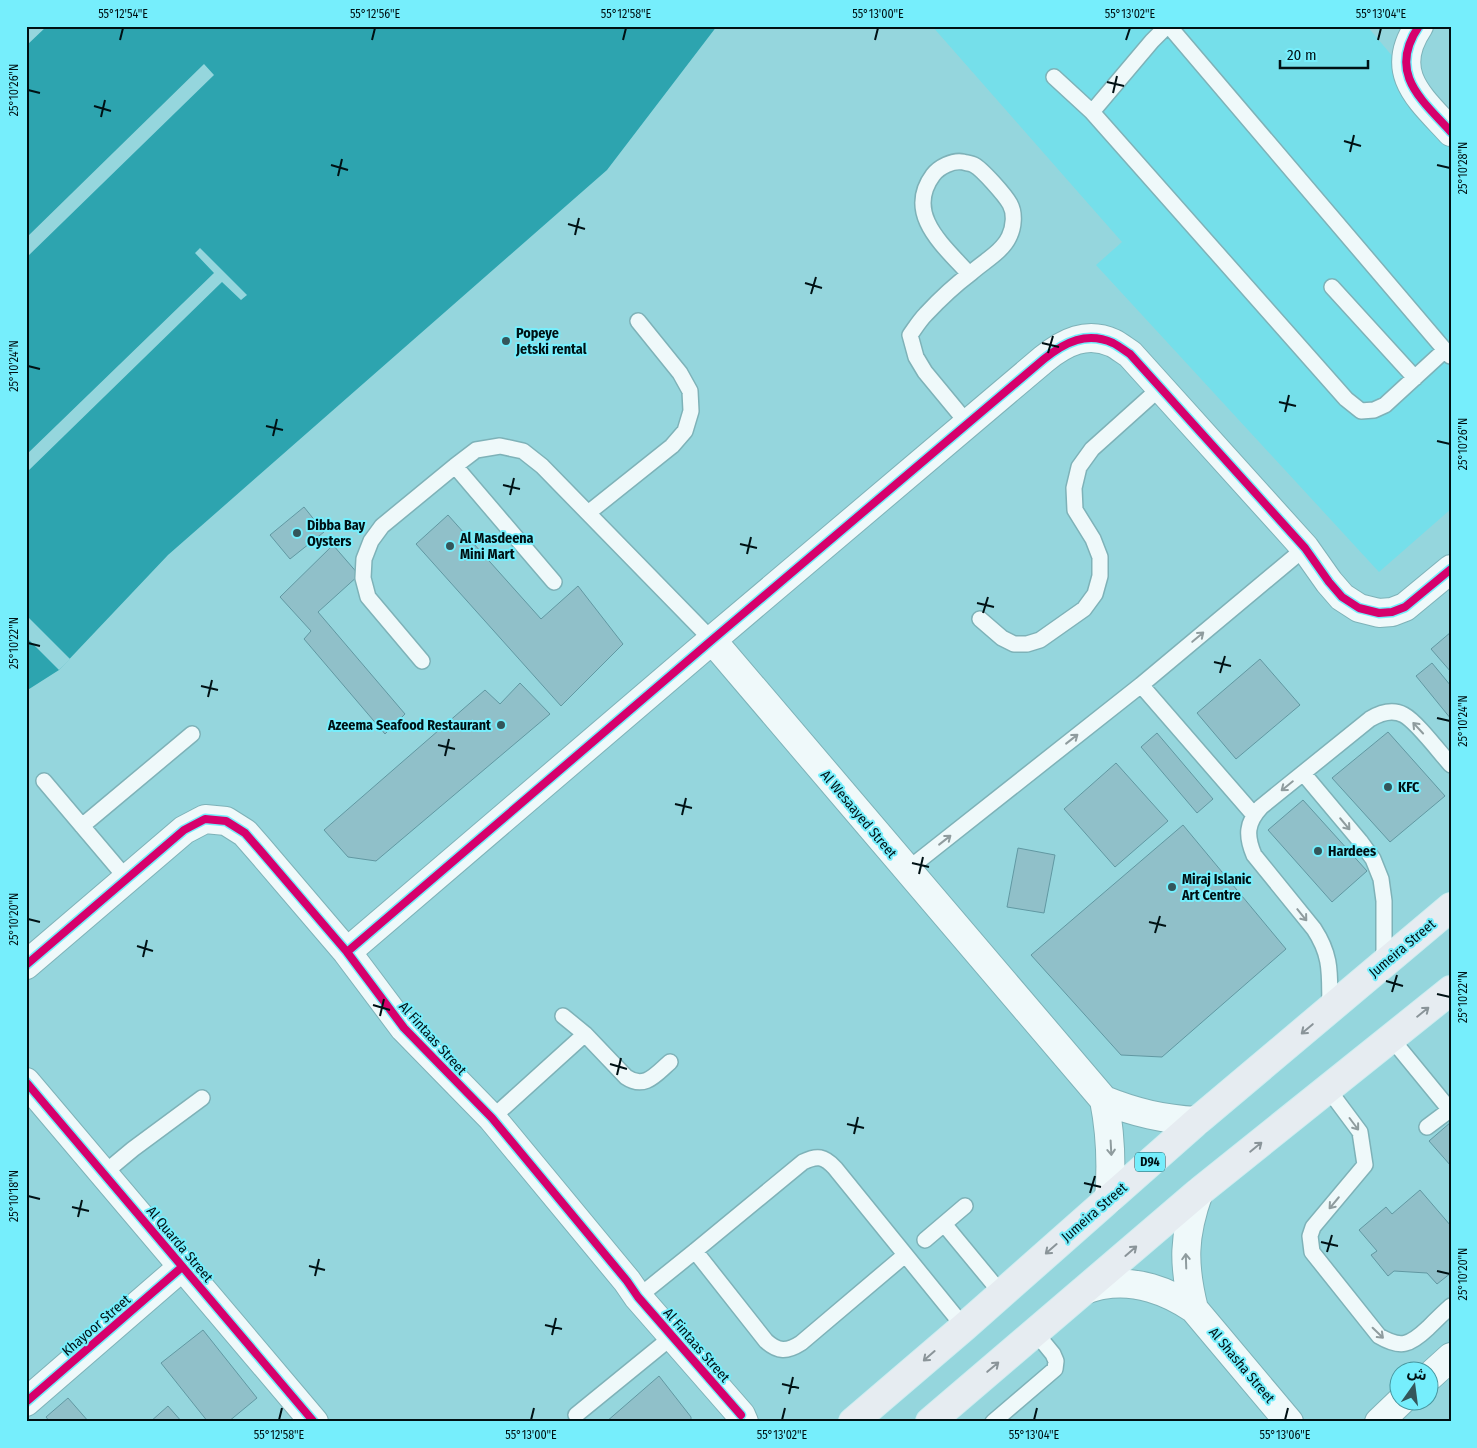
<svg xmlns="http://www.w3.org/2000/svg" width="1477" height="1448" viewBox="0 0 1477 1448" font-family="'Fira Sans Condensed','Noto Sans Arabic',sans-serif">
<rect width="100%" height="100%" fill="#95d6dd"/>
<path fill="#75dfea" d="M932,26H1367L1451,126V509L1379,572L1096,265L1122,242Z"/>
<path fill="#2da4af" d="M26,26H717L607,170L168,555L59,670L26,691Z"/>
<path fill="#95d6dd" d="M26,26H47L26,46Z
M204,64L214,75L26,258V238Z
M200,248L247,295L241,300L222,282L26,473V455L214,273L195,253Z
M26,615L70,659L59,670L26,637Z"/>
<path fill="#90c0c9" stroke="#6198a2" d="M304,507L324,532L290,559L270,535Z
M448,515L541,619L578,586L623,644L561,706L416,544Z
M333,545L359,575L318,612L405,714L385,734L304,639L311,631L280,597Z
M1451,632V672L1431,649Z
M1260,659L1300,705L1236,759L1197,713Z
M1432,663L1451,686V719L1416,676Z
M520,683L550,714L376,861L348,857L324,830L485,690L500,704Z
M1388,732L1445,796L1390,842L1332,778Z
M1157,733L1213,799L1197,813L1141,747Z
M1116,763L1168,821L1115,867L1064,809Z
M1303,800L1367,871L1332,902L1268,830Z
M1183,825L1286,949L1162,1057L1121,1055L1031,955Z
M1018,848L1055,855L1044,913L1007,907Z
M1451,1122V1166L1429,1141Z
M1420,1190L1451,1226V1252L1449,1253L1451,1255V1273L1437,1284L1427,1273L1394,1271L1388,1276L1371,1255L1377,1251L1359,1230L1386,1207L1392,1214Z
M203,1330L257,1398L228,1422H208L161,1363Z
M659,1376L691,1417V1422H606Z
M68,1398L89,1422H50L46,1417Z
M168,1406L182,1422H150Z"/>
<g fill="none" stroke-linecap="round" stroke-linejoin="round">
<g stroke="#7eb2b8" stroke-width="18">
<path id="service" d="M1169,26L1450,356
M1054,77L1092,112L1346,399L1361,411L1374,410L1385,405L1445,350
M1092,112L1152,41L1167,26
M1332,287L1415,378
M968,424L925,372L916,357L910,335C915,328 920,320 926,314C940,299 955,285 971,273C983,262 1002,252 1009,237C1014,227 1015,213 1010,204C1005,195 982,169 974,165C971,163 966,163 963,162C953,160 939,167 933,175C904,214 944,246 969,274
M455,466L554,582
M588,513L672,446L685,431L691,411L690,391L680,373L638,321
M980,619L1002,638L1014,644H1027L1040,640L1084,609L1095,594L1100,576V557L1093,539L1075,510L1074,488L1079,467L1092,449L1160,388
M422,661L368,597L363,578L364,559L371,541L382,526L455,466L476,450L500,446L523,451L542,466L712,640
M1141,685L1254,815
M1303,773L1360,841L1373,859L1381,879L1384,901V964
M44,781L127,879
M82,826L192,734
M907,870L1141,685L1305,548
M1330,1009C1329,976 1333,958 1314,929L1254,855C1246,836 1246,823 1261,807L1370,719C1380,713 1393,709 1404,715C1417,722 1440,753 1451,765
M563,1016L585,1034L626,1077C645,1090 656,1074 670,1062
M1391,1038L1450,1110
M1328,1089L1360,1132L1365,1165L1313,1227L1310,1236L1312,1252L1379,1336C1401,1349 1410,1345 1428,1328C1435,1321 1443,1313 1451,1306
M492,1118L585,1034
M1427,1127L1451,1109
M103,1174L133,1149L202,1098
M944,1224L1001,1293
M925,1240L965,1206
M695,1251L766,1341C778,1352 787,1352 801,1343L905,1255
M638,1297L695,1251L803,1162C817,1155 824,1156 835,1168L964,1327
M576,1415L673,1336
M993,1422L1055,1369L1056,1361L1053,1354L1035,1332"/>
</g>
<g stroke="#7eb2b8" stroke-width="30">
<path id="minor" d="M1419,26C1387,73 1421,99 1451,132
M712,640L1104,1100C1136,1113 1163,1119 1197,1121
M347,952L712,640L1044,359C1065,342 1087,331 1113,343C1119,346 1125,351 1130,354L1305,548L1329,582L1342,597L1359,608L1379,613L1392,612L1405,607L1451,569
M26,965L184,830L205,819L226,821L245,833L259,849L347,952L404,1028L492,1118L627,1281L638,1297L741,1415L744,1422
M26,1082L314,1422
M1104,1100C1111,1135 1112,1164 1109,1199
M1085,1290C1091,1288 1097,1286 1103,1285C1135,1279 1168,1291 1194,1309L1289,1422
M1194,1309C1183,1265 1183,1236 1199,1192
M1430,1376L1451,1357
M26,1402L182,1267
M1379,1422L1402,1400"/>
</g>
<g stroke="#cfedf0" stroke-width="30">
<path id="primary" d="M853,1422L964,1327L1197,1121L1451,907
M930,1422L1199,1192L1451,990"/>
</g>
<use href="#service" stroke="#eff9fa" stroke-width="15"/>
<use href="#minor" stroke="#eff9fa" stroke-width="28"/>
<use href="#primary" stroke="#e6ecf1" stroke-width="28"/>
<g stroke="#76eefc" stroke-width="11">
<path id="cycleway" d="M1419,26C1387,73 1421,99 1451,132
M347,952L712,640L1044,359C1065,342 1087,331 1113,343C1119,346 1125,351 1130,354L1305,548L1329,582L1342,597L1359,608L1379,613L1392,612L1405,607L1451,569
M26,965L184,830L205,819L226,821L245,833L259,849L347,952L404,1028L492,1118L627,1281L638,1297L741,1415
M26,1082L314,1422
M26,1402L182,1267"/>
</g>
<use href="#cycleway" stroke="#d6006c" stroke-width="8"/>
</g>
<defs><path id="oneway-shaft" d="M-6 0H5M1.5-3L5.5 0L1.5 3" fill="none" stroke-width="1.6" stroke-linecap="round" stroke-linejoin="round" transform="scale(1.25)"/></defs>
<g stroke="#8f9c9e">
<use href="#oneway-shaft" transform="translate(1198 637) rotate(-40)"/>
<use href="#oneway-shaft" transform="translate(1418 728) rotate(-133)"/>
<use href="#oneway-shaft" transform="translate(1072 739) rotate(-38)"/>
<use href="#oneway-shaft" transform="translate(1287 786) rotate(141)"/>
<use href="#oneway-shaft" transform="translate(1345 824) rotate(50)"/>
<use href="#oneway-shaft" transform="translate(945 840) rotate(-38)"/>
<use href="#oneway-shaft" transform="translate(1302 915) rotate(51)"/>
<use href="#oneway-shaft" transform="translate(1354 1124) rotate(53)"/>
<use href="#oneway-shaft" transform="translate(1111 1148) rotate(87)"/>
<use href="#oneway-shaft" transform="translate(1334 1203) rotate(130)"/>
<use href="#oneway-shaft" transform="translate(1186 1261) rotate(-92)"/>
<use href="#oneway-shaft" transform="translate(1378 1333) rotate(44)"/>
</g>
<g stroke="#8a9499">
<use href="#oneway-shaft" transform="translate(1423 1012) rotate(-39)"/>
<use href="#oneway-shaft" transform="translate(1307 1029) rotate(140)"/>
<use href="#oneway-shaft" transform="translate(1256 1147) rotate(-39)"/>
<use href="#oneway-shaft" transform="translate(1051 1249) rotate(139)"/>
<use href="#oneway-shaft" transform="translate(1131 1251) rotate(-41)"/>
<use href="#oneway-shaft" transform="translate(929 1356) rotate(139)"/>
<use href="#oneway-shaft" transform="translate(993 1367) rotate(-40)"/>
</g>
<path fill="none" stroke="#001114" stroke-width="2" d="M120,40L123,28M372,40L375,28M623,40L626,28M875,40L878,28M1126,40L1130,28M1378,40L1381,28M1107,82L1124,86M28,90L40,93M1113,93L1117,76M94,106L111,111M101,117L105,100M1344,141L1361,146M1350,152L1354,135M331,165L348,170M1437,165L1450,168M338,176L342,159M568,224L585,229M575,235L579,218M805,283L822,288M811,294L816,277M1042,343L1059,347M1048,353L1053,336M28,366L40,369M1279,402L1296,406M1285,412L1289,395M266,426L283,430M273,436L277,419M1437,441L1450,444M503,485L520,489M510,495L514,478M740,544L757,548M747,554L751,537M977,603L994,607M983,613L988,597M28,643L40,646M1214,662L1231,666M1220,673L1225,656M201,686L218,690M208,697L212,680M1437,718L1450,721M438,745L455,749M445,756L449,739M675,804L692,808M682,815L686,798M912,863L929,867M919,874L923,857M28,919L40,922M1149,922L1166,926M1155,933L1160,916M137,946L153,951M143,957L147,940M1386,981L1403,986M1392,992L1397,975M1437,994L1450,997M373,1005L390,1010M380,1016L384,999M610,1064L627,1069M617,1075L621,1058M847,1124L864,1128M854,1134L858,1117M1084,1183L1101,1187M1090,1193L1095,1176M28,1196L40,1199M72,1207L89,1211M78,1217L82,1200M1321,1242L1338,1246M1327,1252L1332,1235M309,1266L325,1270M1437,1271L1450,1274M315,1276L319,1259M545,1325L562,1329M552,1335L556,1318M782,1384L799,1388M789,1394L793,1377M279,1420L282,1408M531,1420L534,1408M782,1420L785,1408M1034,1420L1037,1408M1285,1420L1288,1408"/>
<g fill="#34565a" stroke="#76eefc" stroke-width="2">
<circle cx="506" cy="341" r="5"/>
<circle cx="297" cy="533" r="5"/>
<circle cx="450" cy="546" r="5"/>
<circle cx="501" cy="725" r="5"/>
<circle cx="1388" cy="787" r="5"/>
<circle cx="1318" cy="851" r="5"/>
<circle cx="1172" cy="887" r="5"/>
</g>
<g text-anchor="middle" stroke-width="4" stroke-linejoin="round" paint-order="stroke">
<rect fill="#76eefc" stroke="#23535a" stroke-width="1" x="1135" y="1152.5" width="30" height="19" rx="4"/>
<g font-size="12" font-weight="bold" fill="#001114">
<text x="1150" y="1166">D94</text>
</g>
<g font-size="14" font-weight="bold" fill="#001114" stroke="#76eefc" text-anchor="start">
<text x="516" y="338">Popeye<tspan x="516" dy="16">Jetski rental</tspan></text>
<text x="307" y="530">Dibba Bay<tspan x="307" dy="16">Oysters</tspan></text>
<text x="460" y="543">Al Masdeena<tspan x="460" dy="16">Mini Mart</tspan></text>
<text x="491" y="730" text-anchor="end">Azeema Seafood Restaurant</text>
<text x="1398" y="792">KFC</text>
<text x="1328" y="856">Hardees</text>
<text x="1182" y="884">Miraj Islanic<tspan x="1182" dy="16">Art Centre</tspan></text>
</g>
<g font-size="14" fill="#001114" stroke="#76eefc">
<text transform="translate(859 814) rotate(50)" y="5">Al Wesaayed Street</text>
<text transform="translate(1402 948) rotate(-40)" y="5">Jumeira Street</text>
<text transform="translate(433 1038) rotate(48)" y="5">Al Fintaas Street</text>
<text transform="translate(1094 1212) rotate(-41)" y="5">Jumeira Street</text>
<text transform="translate(180 1244) rotate(50)" y="5">Al Quarda Street</text>
<text transform="translate(96 1325) rotate(-41)" y="5">Khayoor Street</text>
<text transform="translate(697 1345) rotate(49)" y="5">Al Fintaas Street</text>
<text transform="translate(1242 1365) rotate(50)" y="5">Al Shasha Street</text>
</g>
</g>
<rect width="1477" height="1448" fill="none" stroke="#76eefc" stroke-width="55"/>
<g transform="translate(1414 1386) rotate(14)"><circle r="24" fill="#76eefc" stroke="#47969f"/>
<path d="M0-4L9 19L0 12L-9 19Z" fill="#34565a"/>
<text y="-8" font-size="14" font-weight="bold" text-anchor="middle" fill="#001114">ش</text>
</g>
<path d="M1280 60v8h88v-8" fill="none" stroke="#001114" stroke-width="2.5"/>
<text x="1287" y="60" font-size="15" fill="#001114" stroke="#76eefc" stroke-width="4" paint-order="stroke">20 m</text>
<rect x="28" y="28" width="1422" height="1392" fill="none" stroke="#001114" stroke-width="2"/>
<g font-size="12" text-anchor="middle" fill="#001114">
<text x="123" y="18">55°12'54"E</text>
<text x="375" y="18">55°12'56"E</text>
<text x="626" y="18">55°12'58"E</text>
<text x="878" y="18">55°13'00"E</text>
<text x="1130" y="18">55°13'02"E</text>
<text x="1381" y="18">55°13'04"E</text>
<text transform="translate(14 90) rotate(-90)" y="4">25°10'26"N</text>
<text transform="translate(1463 168) rotate(-90)" y="4">25°10'28"N</text>
<text transform="translate(14 366) rotate(-90)" y="4">25°10'24"N</text>
<text transform="translate(1463 444) rotate(-90)" y="4">25°10'26"N</text>
<text transform="translate(14 643) rotate(-90)" y="4">25°10'22"N</text>
<text transform="translate(1463 721) rotate(-90)" y="4">25°10'24"N</text>
<text transform="translate(14 919) rotate(-90)" y="4">25°10'20"N</text>
<text transform="translate(1463 997) rotate(-90)" y="4">25°10'22"N</text>
<text transform="translate(14 1196) rotate(-90)" y="4">25°10'18"N</text>
<text transform="translate(1463 1274) rotate(-90)" y="4">25°10'20"N</text>
<text x="279" y="1439">55°12'58"E</text>
<text x="531" y="1439">55°13'00"E</text>
<text x="782" y="1439">55°13'02"E</text>
<text x="1034" y="1439">55°13'04"E</text>
<text x="1285" y="1439">55°13'06"E</text>
</g>
</svg>
